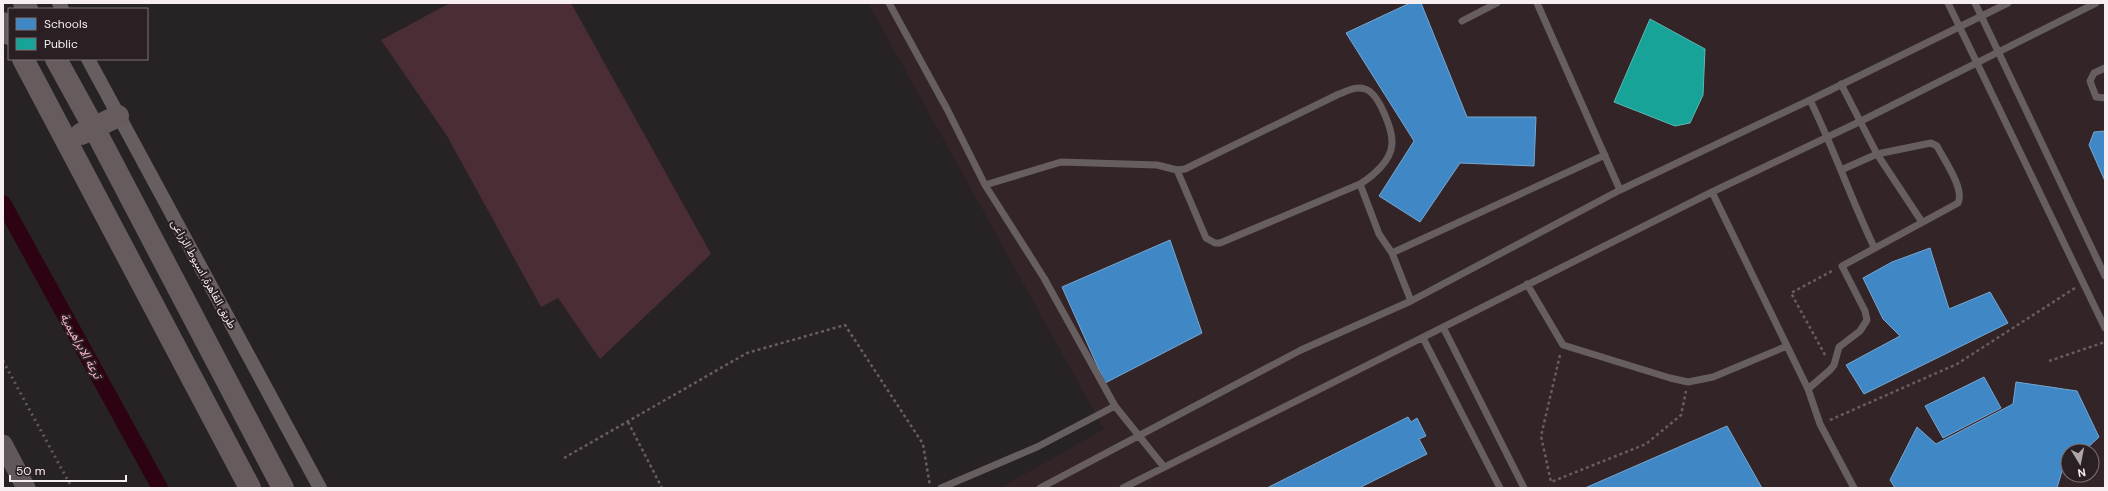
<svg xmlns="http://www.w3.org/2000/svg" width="2108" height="491" viewBox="0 0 2108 491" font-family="'DM Sans','Noto Sans Arabic',sans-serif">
<rect width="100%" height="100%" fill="#272223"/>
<path fill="#332428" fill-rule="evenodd" d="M868,3H2105V488H1000L1104,429ZM2068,451H2092V475H2068Z"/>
<path fill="#4a2d35" d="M450,3H571L711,254L600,359L558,298L541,307L447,136L381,40Z"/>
<path fill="#3f88c5" stroke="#76a7d2" d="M1410,3H1421L1467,117H1536L1534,166L1460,163L1420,222L1379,196L1414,141L1346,33Z
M2105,131V181L2089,145L2094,132Z
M1170,240L1202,333L1105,383L1062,287Z
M1930,248L1949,309L1990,292L2008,323L1864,394L1846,365L1900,336L1883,319L1863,278L1892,262Z
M1984,377L2001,408L1943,438L1925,406Z
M2016,382L2077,391L2099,437L2084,451H2068V465L2062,471L2057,488H1895L1890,480L1917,427L1936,444L2013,404Z
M1408,417L1411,422L1417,418L1426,436L1419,439L1427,454L1359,488H1267Z
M1727,426L1762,488H1585Z"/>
<path fill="#17a398" stroke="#5abab2" d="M1650,19L1705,49L1703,95L1690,123L1675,126L1614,102Z"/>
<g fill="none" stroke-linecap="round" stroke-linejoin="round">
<path stroke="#2d0314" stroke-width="16" d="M3,203L160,488"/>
<path stroke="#665e60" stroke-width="2.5" stroke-dasharray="3 3" stroke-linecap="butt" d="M1560,355L1541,436L1551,482L1646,444L1681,415L1686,391
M1825,355L1791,293L1832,271
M2049,361L2105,342
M1830,420L1957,364L2075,288
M628,422L662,488
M564,458L747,353L845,325L923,444L930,486"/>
<path stroke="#675e60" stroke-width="7" d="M889,3L947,109L985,185L1044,278L1115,406L1164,467
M1537,3L1620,190
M1948,3L2105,328
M1975,3L2105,276
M1462,21L1497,3
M2105,68L2094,73L2090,81L2096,97L2105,98
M1841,84L1877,154L1922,222
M1810,100C1834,149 1851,199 1874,247
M1177,170L1206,238L1215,243H1220L1360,184
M985,185L1061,162L1157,165L1177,170L1185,169L1339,94C1347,91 1356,86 1365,89C1379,93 1393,131 1392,144C1391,161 1373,176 1360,184L1379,234L1392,253L1411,301
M1712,192L1808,389L1820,424L1854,488
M1392,253L1605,155
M1527,284L1563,345L1670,378L1688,382L1713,377L1787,346
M1443,327L1524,488
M1423,338L1500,488
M1808,389L1830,370L1834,365L1839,347L1860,331L1867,320L1865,311L1842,266L1958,203C1965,189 1944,160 1937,146L1931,143L1877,154L1841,170
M941,488L1037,447L1115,406
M1040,488L1301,350L1411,301L1620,190L1810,100L2008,3
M1123,488L1712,192L1859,122L2096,3"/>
<path stroke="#675e60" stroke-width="14" d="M59,3L62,9
M88,59L320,488"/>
<path stroke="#60585a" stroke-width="19" d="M3,444L26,488"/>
<path stroke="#665c5e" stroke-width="22" d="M24,3L27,9
M3,23L9,34
M23,59L250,488
M56,59L94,128L283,488
M81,134L118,116"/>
<path stroke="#60595a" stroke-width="3" stroke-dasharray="2 4" stroke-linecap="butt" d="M3,361L72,488"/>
</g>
<g text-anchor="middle" stroke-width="4" stroke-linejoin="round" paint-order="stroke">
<g font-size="11" fill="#f6eef0" stroke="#2a1f22">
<text transform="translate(204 274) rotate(61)" y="4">طريق القاهرة, اسيوط الزراعى</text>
</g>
<g font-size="12" font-style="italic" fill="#fcb3c7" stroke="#2a1f22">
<text transform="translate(81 346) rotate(61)" y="4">ترعة الابراهيمية</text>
</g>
</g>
<rect width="2108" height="491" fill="none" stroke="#f6eef0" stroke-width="8"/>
<rect x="8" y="8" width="140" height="52" fill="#2a1f22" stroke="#7c7274"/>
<rect x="16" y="18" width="20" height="12" fill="#3f88c5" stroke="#7c7274"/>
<text x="44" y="28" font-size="12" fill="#f6eef0">Schools</text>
<rect x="16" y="38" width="20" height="12" fill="#17a398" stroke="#7c7274"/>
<text x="44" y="48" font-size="12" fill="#f6eef0">Public</text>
<g transform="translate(2080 463) rotate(170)"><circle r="19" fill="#2a1f22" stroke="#7c7274"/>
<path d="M0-3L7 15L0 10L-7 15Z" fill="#aea7a8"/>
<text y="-6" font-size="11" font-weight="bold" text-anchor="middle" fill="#f6eef0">N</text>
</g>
<path d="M10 475v6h116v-6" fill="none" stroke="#f6eef0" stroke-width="2"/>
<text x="16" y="475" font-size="12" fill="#f6eef0" stroke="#2a1f22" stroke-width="3" paint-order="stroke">50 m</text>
</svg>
